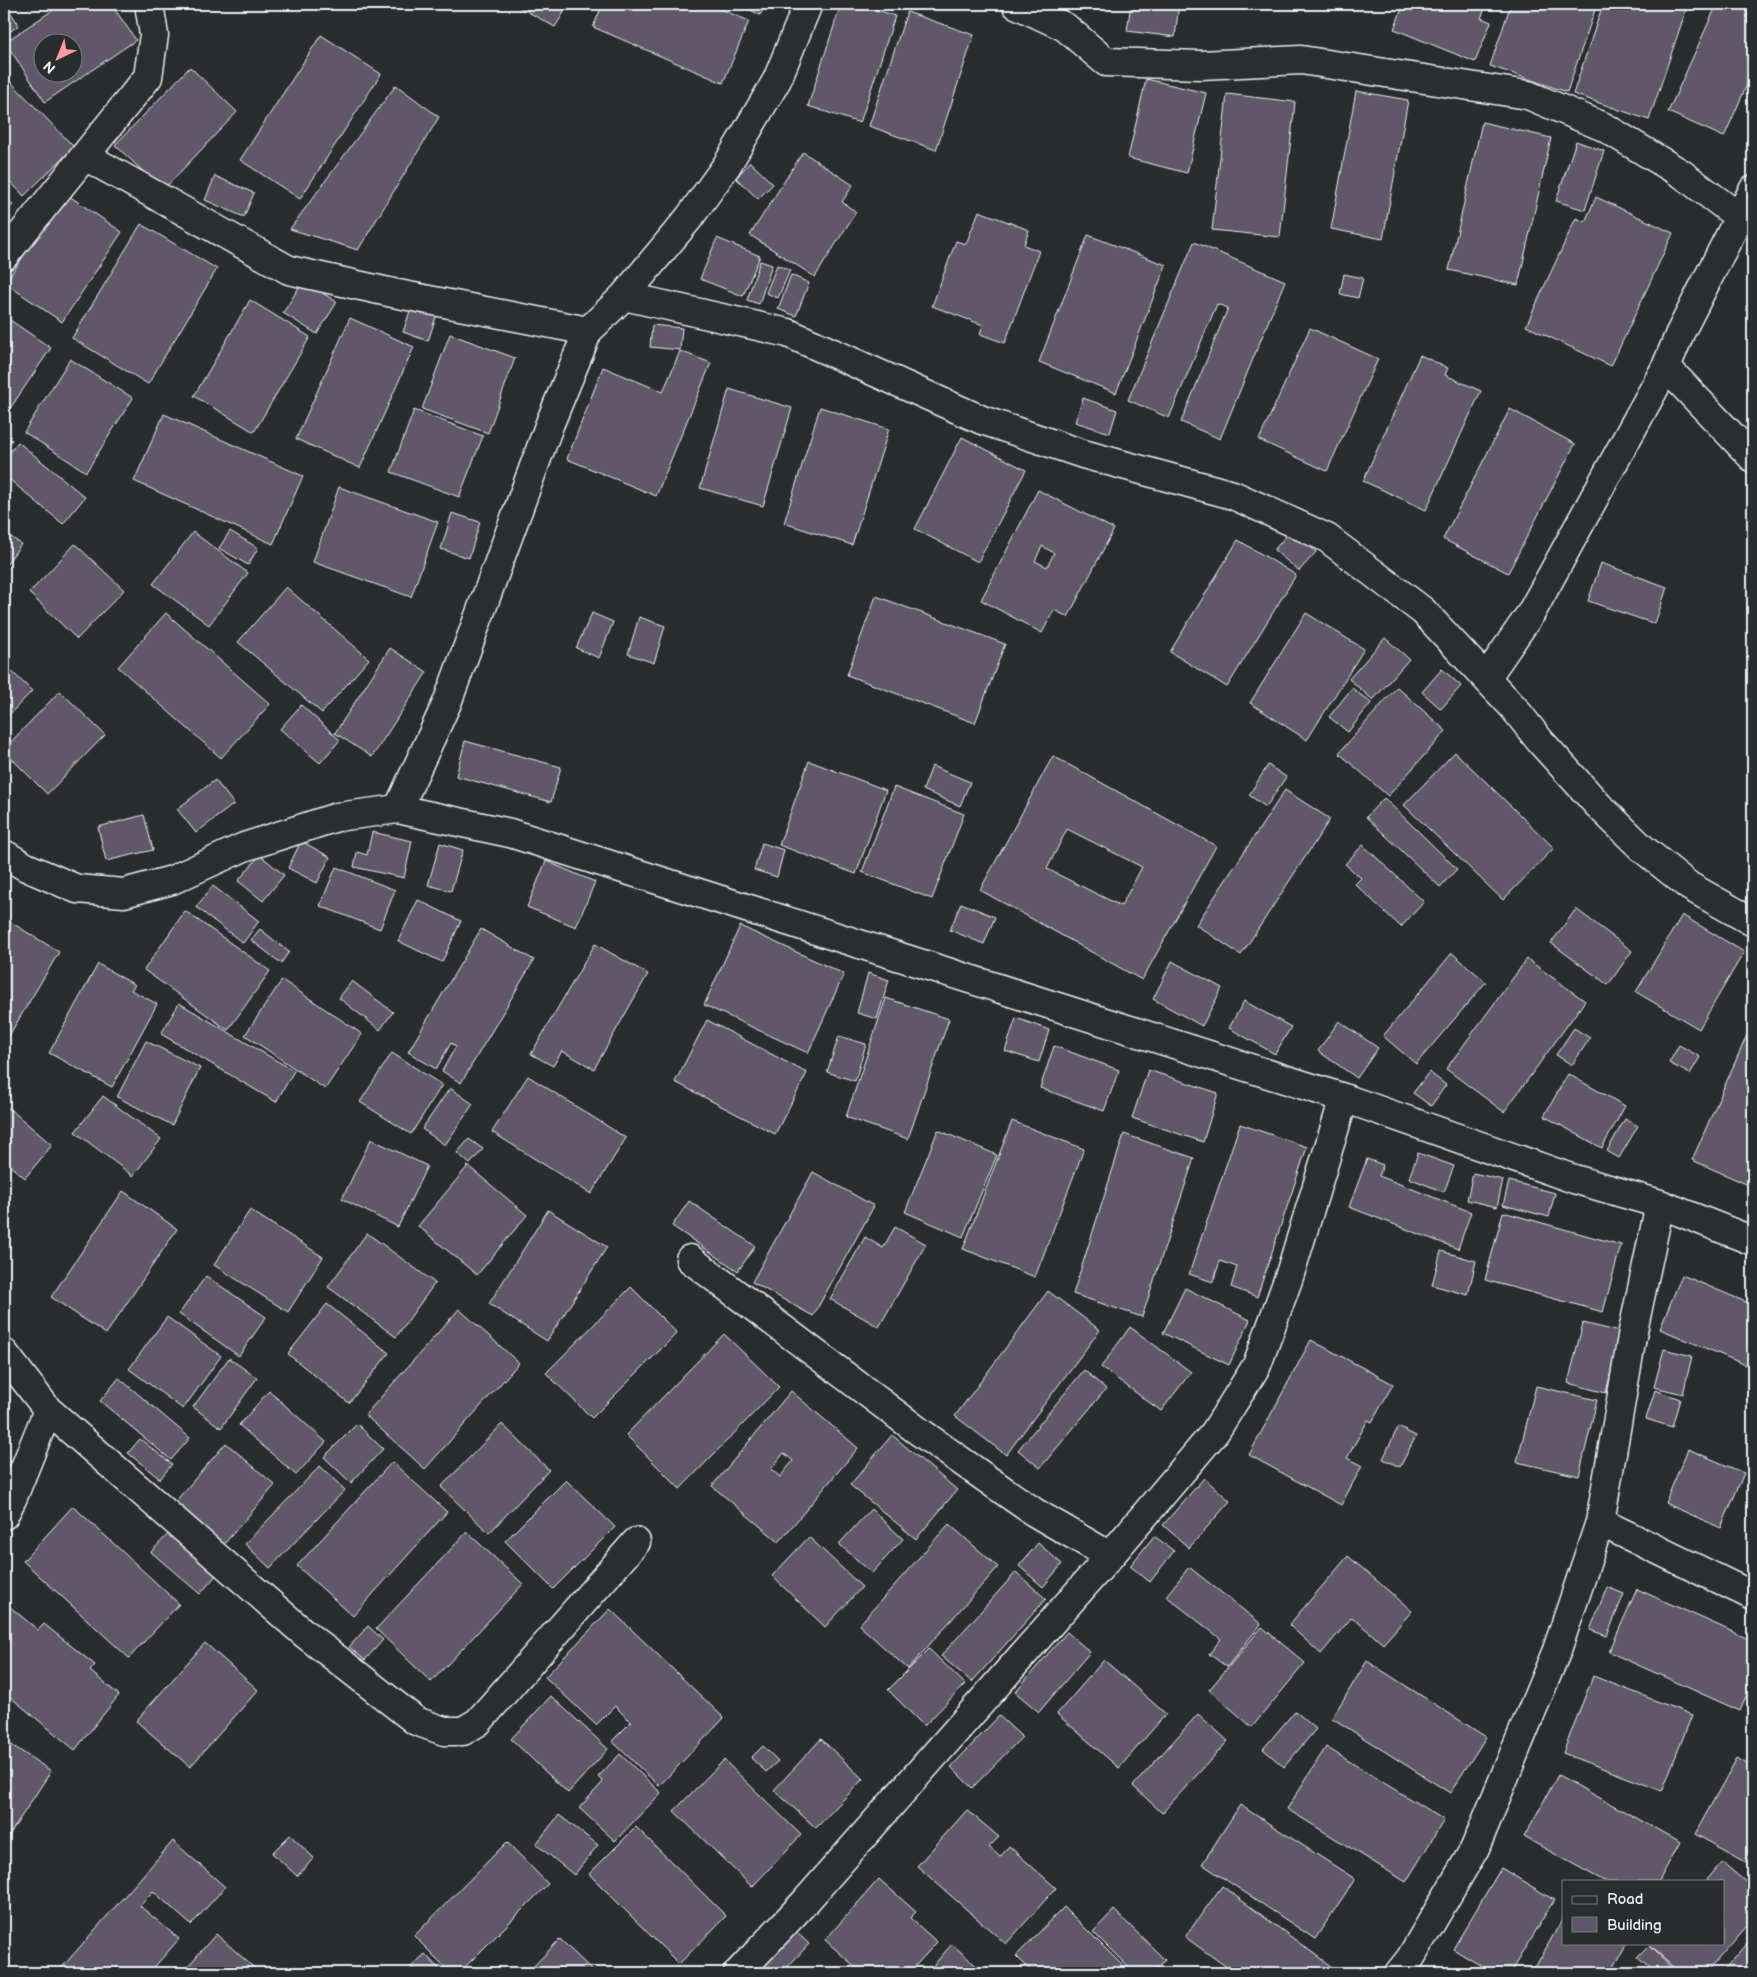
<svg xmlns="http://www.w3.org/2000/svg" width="1757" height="1977" viewBox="0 0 1757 1977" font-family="'Balsamiq Sans',sans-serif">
<rect width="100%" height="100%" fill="#2a2d2e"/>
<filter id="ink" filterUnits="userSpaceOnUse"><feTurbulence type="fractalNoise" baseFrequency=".02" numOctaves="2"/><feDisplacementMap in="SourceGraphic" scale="10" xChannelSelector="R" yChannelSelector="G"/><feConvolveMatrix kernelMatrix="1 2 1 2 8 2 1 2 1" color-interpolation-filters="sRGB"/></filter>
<g filter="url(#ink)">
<path fill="#605868" stroke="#e8f1f8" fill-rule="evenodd" d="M62,4H111L136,40L45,102L5,42ZM42,42H72V72H42Z
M514,4H569L555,27Z
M603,4H708L749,21L723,83L593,27Z
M739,4H766L760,15Z
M841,4H860L895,16L860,123L808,106Z
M1131,4H1179L1175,37L1127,31Z
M1404,4H1487L1481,18L1491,22L1475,62L1394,29Z
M1511,4H1597L1567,92L1490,66Z
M1603,4H1688L1649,120L1573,94Z
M1717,4H1753V71L1724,137L1668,112Z
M7,7L19,25L4,36V9Z
M907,12L974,35L936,150L869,126Z
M321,35L381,74L300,199L240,160Z
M190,67L237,112L163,190L115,145Z
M4,75L74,147L24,196L4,175Z
M1146,79L1206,93L1187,173L1128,158Z
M396,85L439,117L358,250L290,229Z
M1356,91L1408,100L1383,239L1331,229Z
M1227,94L1295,102L1280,237L1212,230Z
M1482,122L1551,138L1518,285L1449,270Z
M1576,141L1604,151L1585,210L1556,201Z
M803,152L853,185L842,202L856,212L815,277L750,235Z
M750,162L773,184L758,199L736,178Z
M215,176L254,193L244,217L205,200Z
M66,194L122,232L62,322L5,283Z
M4,195L13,205L4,213Z
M1596,197L1673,233L1611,366L1526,326L1576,218L1585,222Z
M979,211L1029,230L1024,245L1039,251L1005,343L980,334L983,325L932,306L956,241L966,244Z
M141,224L217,269L148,384L72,338Z
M1088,235L1166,265L1116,393L1039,362Z
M717,238L760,256L743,296L700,279Z
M1194,242L1285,281L1220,439L1181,422L1228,308L1217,304L1169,418L1128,400Z
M760,261L772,265L759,304L747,300Z
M777,265L790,270L778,298L766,293Z
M1344,274L1363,278L1358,298L1340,294Z
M791,275L809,283L796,316L778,309Z
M303,281L337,302L317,334L283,313Z
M250,300L310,337L254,432L194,396Z
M412,305L437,314L428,341L403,332Z
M4,316L51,348L7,413L4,410Z
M350,318L414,347L360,468L296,439Z
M652,325L682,328L680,350L650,347Z
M1310,328L1378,359L1327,471L1259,440Z
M450,334L515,358L488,433L422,409Z
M680,351L711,363L656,496L567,459L603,367L663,392Z
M1420,355L1448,368L1445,375L1481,391L1426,510L1363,481Z
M70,359L133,398L86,472L24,432Z
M729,389L792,408L763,506L700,488Z
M1083,398L1117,410L1110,433L1075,422Z
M820,407L889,429L852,545L784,523Z
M1510,409L1575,444L1508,573L1443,539Z
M414,410L483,436L459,497L391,472Z
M164,414L303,476L273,544L134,481Z
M4,433L12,440L4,450Z
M962,437L1026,470L978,562L915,529Z
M18,442L85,497L63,524L4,475V459Z
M339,487L438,522L411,597L313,562Z
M1038,490L1114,529L1068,617L1054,610L1042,633L981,600ZM1042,546L1054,553L1047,567L1035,561Z
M452,513L480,522L469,558L441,549Z
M1291,530L1316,552L1299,571L1274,550Z
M230,531L258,548L248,565L219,548Z
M4,532L21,544L4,568Z
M193,532L248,573L209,625L153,584Z
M1238,540L1296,575L1227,687L1170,652Z
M75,544L124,590L77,639L29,593Z
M1601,563L1667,587L1655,624L1588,601Z
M286,587L369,659L322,713L238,642Z
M876,596L1005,644L975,723L847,675Z
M166,613L270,704L221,758L118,667Z
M592,613L613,622L599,658L576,648Z
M1306,613L1364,649L1307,740L1250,703Z
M639,617L665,626L654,663L628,654Z
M1385,638L1409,659L1373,700L1349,679Z
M390,648L427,672L372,757L335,733Z
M4,664L32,691L4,720Z
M1442,669L1461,686L1441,709L1422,692Z
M1397,687L1446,731L1388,796L1339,753Z
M1352,688L1371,703L1348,732L1329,717Z
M60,691L105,735L47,794L4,751V749Z
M301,705L340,740L320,763L280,729Z
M465,741L561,767L551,802L456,776Z
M1455,752L1554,848L1503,900L1404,805Z
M1053,756L1216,846L1142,980L980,890ZM1067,829L1142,867L1121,906L1047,869Z
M809,761L886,790L856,874L779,845Z
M1268,765L1286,777L1266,807L1249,795Z
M932,766L970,782L960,806L923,790Z
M215,780L234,804L196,833L177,809Z
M894,787L964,814L932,899L862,872Z
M1285,790L1330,819L1241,955L1196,925Z
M1384,798L1457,869L1440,887L1366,817Z
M144,815L153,850L106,861L98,827Z
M372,832L412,841L404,878L354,867L357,852L367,855Z
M301,841L330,857L317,883L288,868Z
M440,843L463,850L451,891L428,885Z
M762,843L784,850L777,877L754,870Z
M1363,845L1424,902L1401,927L1355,884L1361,878L1345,864Z
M260,855L284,875L263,901L238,881Z
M546,861L595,882L576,927L527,907Z
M336,867L395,890L380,929L320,906Z
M213,886L259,921L243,943L196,907Z
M418,900L461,921L442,962L398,941Z
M961,903L995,917L984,944L950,930Z
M1576,909L1632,951L1608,985L1551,943Z
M185,911L270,971L228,1030L144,970Z
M1682,915L1744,952L1699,1029L1636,992Z
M4,918L59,952L4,1044Z
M740,926L844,974L808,1053L704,1005Z
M260,929L289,952L281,963L251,940Z
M481,929L534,960L461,1083L442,1071L456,1046L451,1043L436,1069L408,1052Z
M595,944L648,974L594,1069L562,1051L553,1066L531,1054Z
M1452,953L1486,982L1416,1064L1383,1036Z
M1527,959L1585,1001L1504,1112L1446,1069Z
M1172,961L1222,988L1202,1026L1153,999Z
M98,964L135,985L131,990L157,1004L112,1087L49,1053Z
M868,973L889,980L877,1019L857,1013Z
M282,980L362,1034L325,1089L245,1035Z
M352,981L393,1012L380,1030L339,998Z
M886,998L949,1019L908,1139L846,1117Z
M1244,1001L1291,1027L1275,1054L1229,1028Z
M179,1003L294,1071L276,1102L161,1034Z
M1016,1018L1049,1030L1039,1062L1005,1051Z
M707,1020L807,1073L775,1134L675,1082Z
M1339,1021L1378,1048L1357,1078L1318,1051Z
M1751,1026L1753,1027V1187L1692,1160Z
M1574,1028L1590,1038L1572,1065L1556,1055Z
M839,1036L866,1044L855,1081L827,1072Z
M146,1041L200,1068L172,1125L117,1097Z
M1679,1045L1700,1057L1690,1074L1669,1063Z
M1054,1046L1119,1070L1104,1111L1040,1088Z
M392,1053L442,1085L411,1134L360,1102Z
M1148,1070L1218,1093L1203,1142L1132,1118Z
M1429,1072L1446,1085L1431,1106L1413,1093Z
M1568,1074L1625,1106L1602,1148L1544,1116Z
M528,1076L626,1138L591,1194L492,1132Z
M450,1088L473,1104L445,1145L422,1129Z
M103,1096L161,1139L133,1176L75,1132Z
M4,1104L52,1145L25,1178L4,1161Z
M1625,1119L1638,1126L1619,1158L1607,1151Z
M1012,1121L1084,1149L1035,1277L963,1249Z
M1240,1124L1307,1147L1257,1297L1231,1287L1237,1267L1220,1261L1213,1282L1189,1274Z
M938,1130L997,1155L963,1237L905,1212Z
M1124,1134L1194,1158L1142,1317L1073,1294Z
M371,1139L427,1166L398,1227L342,1199Z
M469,1139L483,1149L470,1164L457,1153Z
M1418,1153L1454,1166L1444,1192L1409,1178Z
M1367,1159L1383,1165L1379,1176L1471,1212L1458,1249L1349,1207Z
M468,1166L527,1215L477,1275L418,1226Z
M813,1172L874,1206L813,1316L752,1282Z
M1473,1173L1503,1180L1497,1207L1467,1200Z
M1509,1181L1555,1193L1549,1217L1503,1205Z
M123,1191L177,1229L106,1334L51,1297Z
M689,1201L755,1246L738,1271L672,1226Z
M250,1210L323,1257L288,1312L214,1265Z
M548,1210L607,1247L547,1341L489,1304Z
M1503,1212L1621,1245L1603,1312L1485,1280Z
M895,1227L926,1244L879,1327L830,1299L865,1237L883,1248Z
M367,1233L435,1283L396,1337L328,1287Z
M1441,1251L1476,1261L1468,1295L1432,1285Z
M1682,1275L1753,1305V1368L1660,1329Z
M206,1276L266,1317L239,1356L179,1314Z
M631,1287L677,1333L592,1418L546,1373Z
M1185,1288L1250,1320L1229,1365L1163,1333Z
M1048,1291L1100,1330L1006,1455L955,1416Z
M327,1304L389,1353L349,1403L288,1354Z
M459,1309L519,1363L425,1469L365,1415Z
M167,1317L221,1356L183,1409L129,1369Z
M1583,1323L1620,1332L1606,1393L1568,1383Z
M1130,1327L1191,1372L1161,1411L1101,1367Z
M724,1334L779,1387L680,1489L626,1435Z
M1311,1340L1393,1384L1372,1422L1368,1420L1347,1458L1362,1466L1341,1505L1249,1455Z
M1664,1349L1692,1356L1683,1394L1654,1387Z
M229,1358L257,1378L221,1428L193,1407Z
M1084,1370L1106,1389L1040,1468L1018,1450Z
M119,1378L190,1438L171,1460L100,1401Z
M1536,1386L1597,1400L1579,1476L1517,1462Z
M1655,1390L1680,1399L1672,1427L1646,1419Z
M269,1391L326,1442L296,1475L239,1425Z
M791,1391L858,1448L779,1542L712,1486ZM784,1453L793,1461L780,1477L771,1469Z
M357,1424L383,1449L351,1483L324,1457Z
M502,1424L549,1470L489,1533L441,1487Z
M1398,1427L1416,1436L1400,1467L1383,1459Z
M892,1435L957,1490L916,1539L850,1485Z
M140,1439L172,1464L160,1479L128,1453Z
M226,1443L275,1485L224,1544L175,1502Z
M1688,1449L1744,1473L1721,1528L1665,1503Z
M392,1462L447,1512L353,1616L297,1566Z
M320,1466L345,1490L270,1568L245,1544Z
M1204,1478L1230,1501L1189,1548L1163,1525Z
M566,1480L615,1527L553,1589L505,1541Z
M73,1506L179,1604L129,1658L23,1561Z
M871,1509L903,1539L872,1573L839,1544Z
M949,1524L998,1567L908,1669L859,1625Z
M170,1532L218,1573L200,1594L151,1552Z
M467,1532L523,1584L431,1682L376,1629Z
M1154,1536L1174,1551L1150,1582L1130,1566Z
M809,1537L862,1587L825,1627L772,1576Z
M1038,1543L1062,1564L1043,1587L1019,1566Z
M1348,1556L1412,1611L1383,1644L1352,1617L1321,1654L1289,1625Z
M1189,1567L1261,1624L1227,1667L1209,1654L1221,1639L1166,1596Z
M1016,1572L1046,1599L972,1682L941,1656Z
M1607,1587L1624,1594L1607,1636L1590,1630Z
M1637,1589L1753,1641V1681L1740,1711L1609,1652Z
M4,1602L38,1630L44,1624L95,1665L90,1671L119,1695L75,1750L4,1692Z
M610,1609L724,1718L659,1786L612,1741L631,1722L615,1706L596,1725L545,1677Z
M368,1626L383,1640L365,1660L349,1647Z
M1262,1627L1305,1663L1252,1727L1209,1690Z
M1067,1632L1090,1652L1039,1712L1015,1692Z
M205,1643L258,1690L190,1767L136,1721Z
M929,1649L965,1684L924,1726L888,1690Z
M1104,1660L1166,1714L1119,1768L1057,1714Z
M1367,1661L1486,1737L1450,1793L1332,1718Z
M1593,1676L1692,1715L1662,1791L1563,1753Z
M551,1696L608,1749L568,1793L511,1739Z
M1295,1711L1316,1729L1284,1767L1263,1749Z
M1198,1714L1228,1741L1162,1813L1133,1786Z
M999,1716L1022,1737L972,1788L951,1767Z
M821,1739L863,1779L816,1828L774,1790Z
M4,1740L51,1771L4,1843Z
M763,1746L778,1761L766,1772L751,1758Z
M1326,1747L1444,1820L1406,1882L1287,1809Z
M620,1754L661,1793L615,1841L579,1808L603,1782L598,1777Z
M1737,1758L1753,1768V1866L1695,1834Z
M724,1760L801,1835L752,1887L674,1811Z
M1558,1775L1680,1842L1659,1881H1604L1524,1837Z
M1240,1805L1355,1879L1315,1939L1202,1864Z
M967,1810L999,1837L989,1847L1000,1857L1009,1846L1056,1888L1006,1944L917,1866Z
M559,1815L598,1845L574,1875L536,1844Z
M636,1827L726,1916L679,1964L589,1874Z
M290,1835L314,1858L297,1876L272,1853Z
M173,1841L225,1887L191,1925L153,1891L140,1906L179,1939L149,1973H57Z
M507,1842L548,1884L459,1973H451L414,1936Z
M1722,1862L1753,1888V1919L1706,1973H1680L1649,1946L1651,1943H1723V1881H1706Z
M1501,1868L1554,1900L1510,1973H1493L1453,1949Z
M879,1879L916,1912L910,1918L937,1942L909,1973H862L825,1940Z
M1222,1886L1336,1970L1334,1973H1235L1185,1937Z
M1064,1907L1130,1973H1033L1016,1956Z
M1114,1910L1165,1960L1152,1973H1134L1093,1932Z
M1563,1918V1943H1627L1610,1973H1532Z
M793,1929L809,1944L782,1973H753Z
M216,1934L260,1973H182Z
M1753,1937V1973H1722Z
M560,1939L595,1973H527Z
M952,1944L984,1973H927Z
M1649,1946L1676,1972L1675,1973H1656L1638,1957Z
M425,1954L443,1973H416L411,1967Z"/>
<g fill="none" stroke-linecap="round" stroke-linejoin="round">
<g stroke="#e8f1f8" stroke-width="31">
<path id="street" d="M1016,4L1065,27L1106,62L1201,65L1301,60L1528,95L1604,127L1682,174L1739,217
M85,156L289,270L393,293L588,331
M4,256L148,77L154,35L149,4
M624,296L788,333L982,420L1083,454L1233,495L1327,538L1423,611L1514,708L1540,741L1598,805L1642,848L1689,886L1753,922
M1666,367L1753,458
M1486,678L1531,613L1666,367L1680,333L1753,190
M398,809L447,703L550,423L588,331L624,296L689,218L727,165L777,80L808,4
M4,854L26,867L77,889L124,893L172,880L244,847L337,817L398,809L510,833L1344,1098L1574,1179L1660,1204L1753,1241
M690,1259L917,1430L1034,1512L1110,1556
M4,1353L48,1410L305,1634L416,1721L444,1731H463L478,1722L636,1542
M4,1515L13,1497L48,1410
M1600,1522L1753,1596
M738,1973L805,1902L1110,1556L1215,1432L1257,1365L1289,1277L1344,1098
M1399,1973L1410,1959L1475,1848L1557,1650L1600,1522L1633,1331L1660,1204"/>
</g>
<use href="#street" stroke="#2a2d2e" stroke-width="28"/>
</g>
</g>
<rect width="1757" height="1977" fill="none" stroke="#2a2d2e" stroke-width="20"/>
<rect x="10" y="10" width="1737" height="1957" fill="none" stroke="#e8f1f8" stroke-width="2" filter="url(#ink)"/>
<rect x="1562" y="1880" width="162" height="65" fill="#2a2d2e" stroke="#767b7f"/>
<rect x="1572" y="1896" width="25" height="8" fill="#2a2d2e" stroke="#767b7f"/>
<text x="1607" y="1904" font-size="15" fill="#e8f1f8">Road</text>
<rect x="1572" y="1917" width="25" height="15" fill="#605868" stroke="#767b7f"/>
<text x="1607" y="1930" font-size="15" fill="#e8f1f8">Building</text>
<g transform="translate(58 58) rotate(223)"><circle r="24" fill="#2a2d2e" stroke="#767b7f"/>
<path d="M0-4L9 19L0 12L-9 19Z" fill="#ff9aa2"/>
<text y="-8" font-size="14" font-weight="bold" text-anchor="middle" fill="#e8f1f8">N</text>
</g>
</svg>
